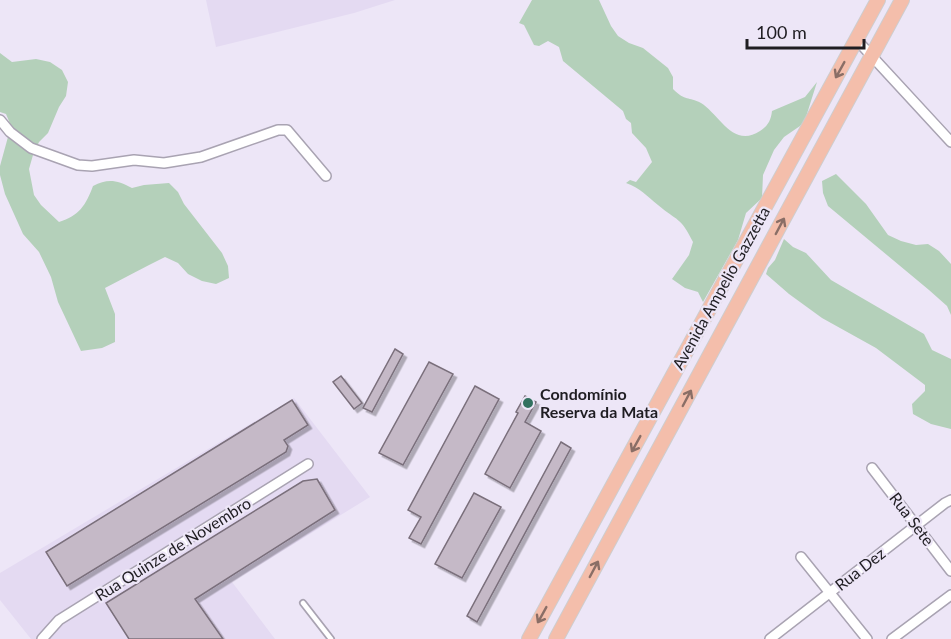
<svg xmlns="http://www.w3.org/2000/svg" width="951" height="639" viewBox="0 0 951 639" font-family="Lato,sans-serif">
<defs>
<filter id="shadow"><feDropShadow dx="3.5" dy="3.5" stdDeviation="0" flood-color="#0004"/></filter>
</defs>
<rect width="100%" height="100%" fill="#ede6f7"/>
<path fill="#e4daf2" d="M206,0H395L354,13L216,47Z
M294,398L370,497L232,582L275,639H31L0,600V573Z"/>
<path fill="#b4d0ba" d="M532,0H599L611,26L618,36L629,43L643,48L668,68L673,77V89C686,102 688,96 701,103C719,114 733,149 760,131C768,126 771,120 772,111L805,97L817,82L805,120L800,126L784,137L774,150L763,175L762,198L746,213L738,240L703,302L698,292L685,288L672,279L689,255L693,242C681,217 677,221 658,205C647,196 640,188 626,183L630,180L636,182L652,162L646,148L632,133L631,123L626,119L623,111L563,61L559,47L548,41L539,46L534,45L524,25L519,23Z
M0,53L12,62L36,59L50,62L62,70L68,82L66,96L59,107L48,133L39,142L33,155L29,169L34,195L41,205L59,222C79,216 86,205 93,186C108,178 117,180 132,188L144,185L169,183L178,192L184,204L222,253L228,266L229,278L216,284L202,281L188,274L178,263L165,257C144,267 125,278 105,288L115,314V342L102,348L81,351L58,302L51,277L39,252L23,234L5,194L0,175V166L11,126L6,114L0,112Z
M836,174L866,204L888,235L901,241L916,245L928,244L939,251L951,264V315L947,306L929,290L828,206L823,193L822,181Z
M784,239L793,247L806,253L831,280L924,334L932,350L951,359V429L931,424L913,414L912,404L925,391V385L876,348L822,318L789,294L766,274L768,268L775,260Z"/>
<path fill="#c5b9c7" stroke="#7a6f7b" stroke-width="1.5" filter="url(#shadow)" d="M395,349L403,354L372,412L363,408Z
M429,362L453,374L403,465L379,453Z
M341,376L362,403L354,409L333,382Z
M475,386L499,399L421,544L409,538L421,517L408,510Z
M525,396L536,402L525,422L541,431L510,488L485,474L518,413L516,412Z
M292,400L308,425L284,440L288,446L286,452L67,586L46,552Z
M561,442L571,448L477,622L467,616Z
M317,479L335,510L195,599L223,639H129L106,603L303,481Z
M474,493L501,507L462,578L435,564Z"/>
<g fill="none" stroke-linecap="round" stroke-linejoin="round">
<g stroke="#a9a3b2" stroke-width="8">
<path id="service" d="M303,603L331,639"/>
</g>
<g stroke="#a9a3b2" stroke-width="12">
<path id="minor" d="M856,39L951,142
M0,120L10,132L31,148L78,165L92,166L134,160L164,163L201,157L278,130H287L326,176
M872,468L951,571
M801,557L867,639
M42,639L59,620L308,464
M770,639L945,503L951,500
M892,639L951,595"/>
</g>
<g stroke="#cecdce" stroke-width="16">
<path id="primary" d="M529,639L878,0
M556,639L902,0"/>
</g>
<use href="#service" stroke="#fff" stroke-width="4.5"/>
<use href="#minor" stroke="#fff" stroke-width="9"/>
<use href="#primary" stroke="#f4beab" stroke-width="14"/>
</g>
<defs><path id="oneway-shaft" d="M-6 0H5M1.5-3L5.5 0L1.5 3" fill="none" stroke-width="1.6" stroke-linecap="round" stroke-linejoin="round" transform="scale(1.5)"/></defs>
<g stroke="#8a6e66">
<use href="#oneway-shaft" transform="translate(840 70) rotate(119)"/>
<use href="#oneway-shaft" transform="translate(780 226) rotate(-62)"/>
<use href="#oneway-shaft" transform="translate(687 398) rotate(-62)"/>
<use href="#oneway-shaft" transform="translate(636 444) rotate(119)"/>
<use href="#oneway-shaft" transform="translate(594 569) rotate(-62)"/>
<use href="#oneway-shaft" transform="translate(542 615) rotate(119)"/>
</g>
<circle fill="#32715f" stroke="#ede6f7" stroke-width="2" cx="528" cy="403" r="6"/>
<g text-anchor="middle" stroke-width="4.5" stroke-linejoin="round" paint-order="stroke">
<g font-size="16" fill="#1f1d22" stroke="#ede6f7">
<text transform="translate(721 288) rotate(-61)" y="6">Avenida Ampelio Gazzetta</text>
<text transform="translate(912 519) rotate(53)" y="6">Rua Sete</text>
<text transform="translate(173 549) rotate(-32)" y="6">Rua Quinze de Novembro</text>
<text transform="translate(860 569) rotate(-38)" y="6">Rua Dez</text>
</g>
<g font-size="16" font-weight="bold" fill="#1f1d22" stroke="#ede6f7" text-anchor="start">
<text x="540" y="400">Condomínio<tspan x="540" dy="18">Reserva da Mata</tspan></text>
</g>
</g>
<path d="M747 39v9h117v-9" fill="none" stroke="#1f1d22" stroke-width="3"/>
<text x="756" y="39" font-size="18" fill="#1f1d22" stroke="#ede6f7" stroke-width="4.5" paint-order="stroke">100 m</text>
</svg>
